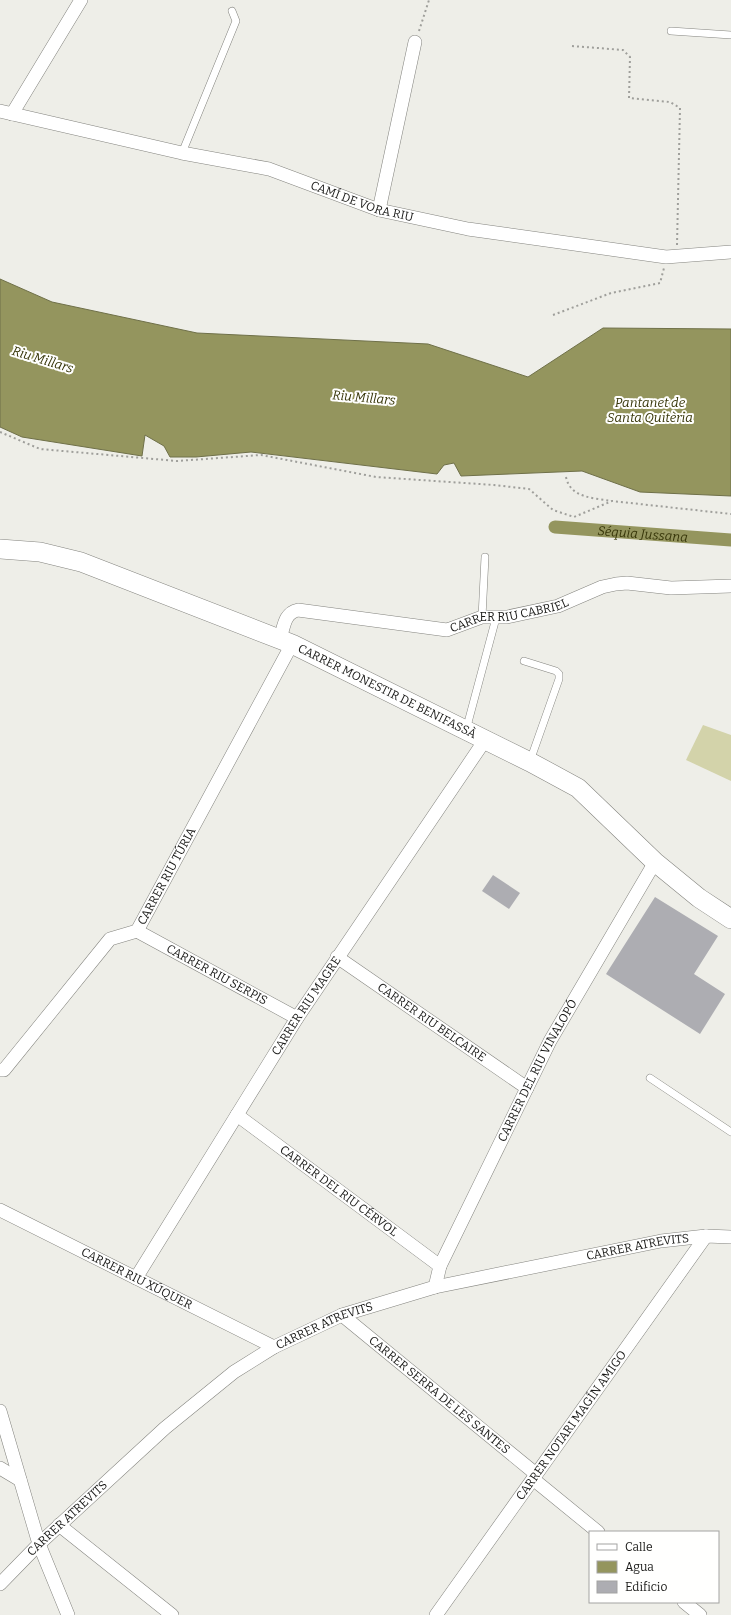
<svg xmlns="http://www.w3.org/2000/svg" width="731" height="1615" viewBox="0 0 731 1615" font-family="Bitter,serif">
<rect width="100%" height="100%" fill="#eeeee8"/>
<path fill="#d3d3aa" d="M703,725L731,735V781L686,760Z"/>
<path fill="#94955e" stroke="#6f7049" d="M0,279L52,302L197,333L428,344L528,377L603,328L731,329V496L640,492L582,471L461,476L454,463L444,465L437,474L251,452L196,457H170L164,446L145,435L142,456L22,437L0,427Z"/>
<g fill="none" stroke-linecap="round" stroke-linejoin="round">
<path stroke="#94955e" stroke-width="13" id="s1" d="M555,527L731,540"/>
</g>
<path fill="#adadb2" d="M493,875L520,893L509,909L482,891Z
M655,897L718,936L694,974L725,994L700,1034L606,974Z"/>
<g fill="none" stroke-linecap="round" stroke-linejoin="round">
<g stroke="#84847f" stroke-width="8">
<path id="lane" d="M671,31L731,35
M182,153L236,21L232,11
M482,617L485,557
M524,661L556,671L559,674V679L530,761
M466,730L496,618
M650,1078L731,1132"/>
</g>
<g stroke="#84847f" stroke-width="14">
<g id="street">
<path id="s2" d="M0,111L182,153L269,169L379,210L468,229L666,257L731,252"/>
<path d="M12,114L81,0"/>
<path d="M379,210L415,42"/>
<path id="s3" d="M280,639C284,627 284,613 298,610L447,630L482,617H507L558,606L602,587L616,584L627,583L671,588L731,586"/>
<path id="s4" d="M137,931L297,1018"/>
<path id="s5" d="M337,957L527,1088"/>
<path id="s6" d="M0,1070H4L110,939L137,931L292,644"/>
<path id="s7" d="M237,1115L440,1266"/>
<path id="s8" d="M0,1210L274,1347"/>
<path id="s9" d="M136,1278L297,1018L485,740"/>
<path id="s10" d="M435,1287L440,1266L550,1041L655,862"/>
<path id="s11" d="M342,1315L536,1474"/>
<path d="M0,1411L39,1544L68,1615"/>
<path d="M0,1468L20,1480"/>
<path d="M533,1479L598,1532"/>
<path d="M59,1525L172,1615"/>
<path id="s12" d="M0,1584L39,1544L165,1428L234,1372L274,1347L342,1315L435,1287L661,1241L706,1236L731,1237"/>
<path d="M684,1602L700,1615"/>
<path id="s13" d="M436,1615L706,1236"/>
</g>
</g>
<g stroke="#84847f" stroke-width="20">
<g id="secondary">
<path id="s14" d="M0,549L40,552L81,562L292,644L530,762L578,788L655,862L699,898L731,919"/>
</g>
</g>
<path stroke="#9f9f9b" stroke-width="2" stroke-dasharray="2 3" stroke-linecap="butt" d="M419,31L429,0
M572,46L623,50L630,57L629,98L670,102L680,108L677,245
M553,315L611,293L660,283L664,268
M0,432L40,449L177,461L261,455L376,477L494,485L529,489L553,510L574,517L612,501L731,514
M566,477C570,498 594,498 611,501"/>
<use href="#lane" stroke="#fff" stroke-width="7"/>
<use href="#street" stroke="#fff" stroke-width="13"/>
<use href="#secondary" stroke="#fff" stroke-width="19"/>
</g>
<g text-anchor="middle" stroke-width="4" stroke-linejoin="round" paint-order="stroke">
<g font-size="12" fill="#191917" stroke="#fffffe">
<text dy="4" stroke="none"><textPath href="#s2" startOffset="374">CAMÍ DE VORA RIU</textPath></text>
<text dy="4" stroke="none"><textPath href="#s3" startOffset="251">CARRER RIU CABRIEL</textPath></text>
<text dy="4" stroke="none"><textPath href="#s14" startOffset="415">CARRER MONESTIR DE BENIFASSÀ</textPath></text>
<text dy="4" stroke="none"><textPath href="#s6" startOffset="263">CARRER RIU TÚRIA</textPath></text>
<text dy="4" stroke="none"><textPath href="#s4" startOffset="91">CARRER RIU SERPIS</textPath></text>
<text dy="4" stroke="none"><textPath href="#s9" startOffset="321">CARRER RIU MAGRE</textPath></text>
<text dy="4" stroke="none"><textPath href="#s5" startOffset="115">CARRER RIU BELCAIRE</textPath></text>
<text dy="4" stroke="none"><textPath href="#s10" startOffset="240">CARRER DEL RIU VINALOPÓ</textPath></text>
<text dy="4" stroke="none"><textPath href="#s7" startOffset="127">CARRER DEL RIU CÉRVOL</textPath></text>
<text dy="4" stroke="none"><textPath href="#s12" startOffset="742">CARRER ATREVITS</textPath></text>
<text dy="4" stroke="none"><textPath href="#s8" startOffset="153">CARRER RIU XÚQUER</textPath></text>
<text dy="4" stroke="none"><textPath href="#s12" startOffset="418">CARRER ATREVITS</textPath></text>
<text dy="4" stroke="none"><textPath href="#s11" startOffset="126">CARRER SERRA DE LES SANTES</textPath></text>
<text dy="4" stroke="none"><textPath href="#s13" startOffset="233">CARRER NOTARI MAGÍN AMIGO</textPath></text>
<text dy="4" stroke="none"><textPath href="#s12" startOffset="94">CARRER ATREVITS</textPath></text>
</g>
<g font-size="13" font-style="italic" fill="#373609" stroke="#fffffe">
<text transform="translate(43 359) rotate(17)" y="5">Riu Millars</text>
<text transform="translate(364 397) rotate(5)" y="5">Riu Millars</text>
<text x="650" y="407">Pantanet de<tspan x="650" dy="15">Santa Quitèria</tspan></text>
<text dy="5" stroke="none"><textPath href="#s1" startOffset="88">Séquia Jussana</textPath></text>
</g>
</g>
<rect x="589" y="1531" width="130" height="72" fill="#fffffe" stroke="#a3a3a2"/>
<rect x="597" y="1544" width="20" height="6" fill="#ffffff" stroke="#a3a3a2"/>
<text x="625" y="1551" font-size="12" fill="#191917">Calle</text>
<rect x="597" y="1561" width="20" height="12" fill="#94955e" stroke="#a3a3a2"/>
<text x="625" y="1571" font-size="12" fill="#191917">Agua</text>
<rect x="597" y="1581" width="20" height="12" fill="#adadb2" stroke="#a3a3a2"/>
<text x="625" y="1591" font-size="12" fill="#191917">Edificio</text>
</svg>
